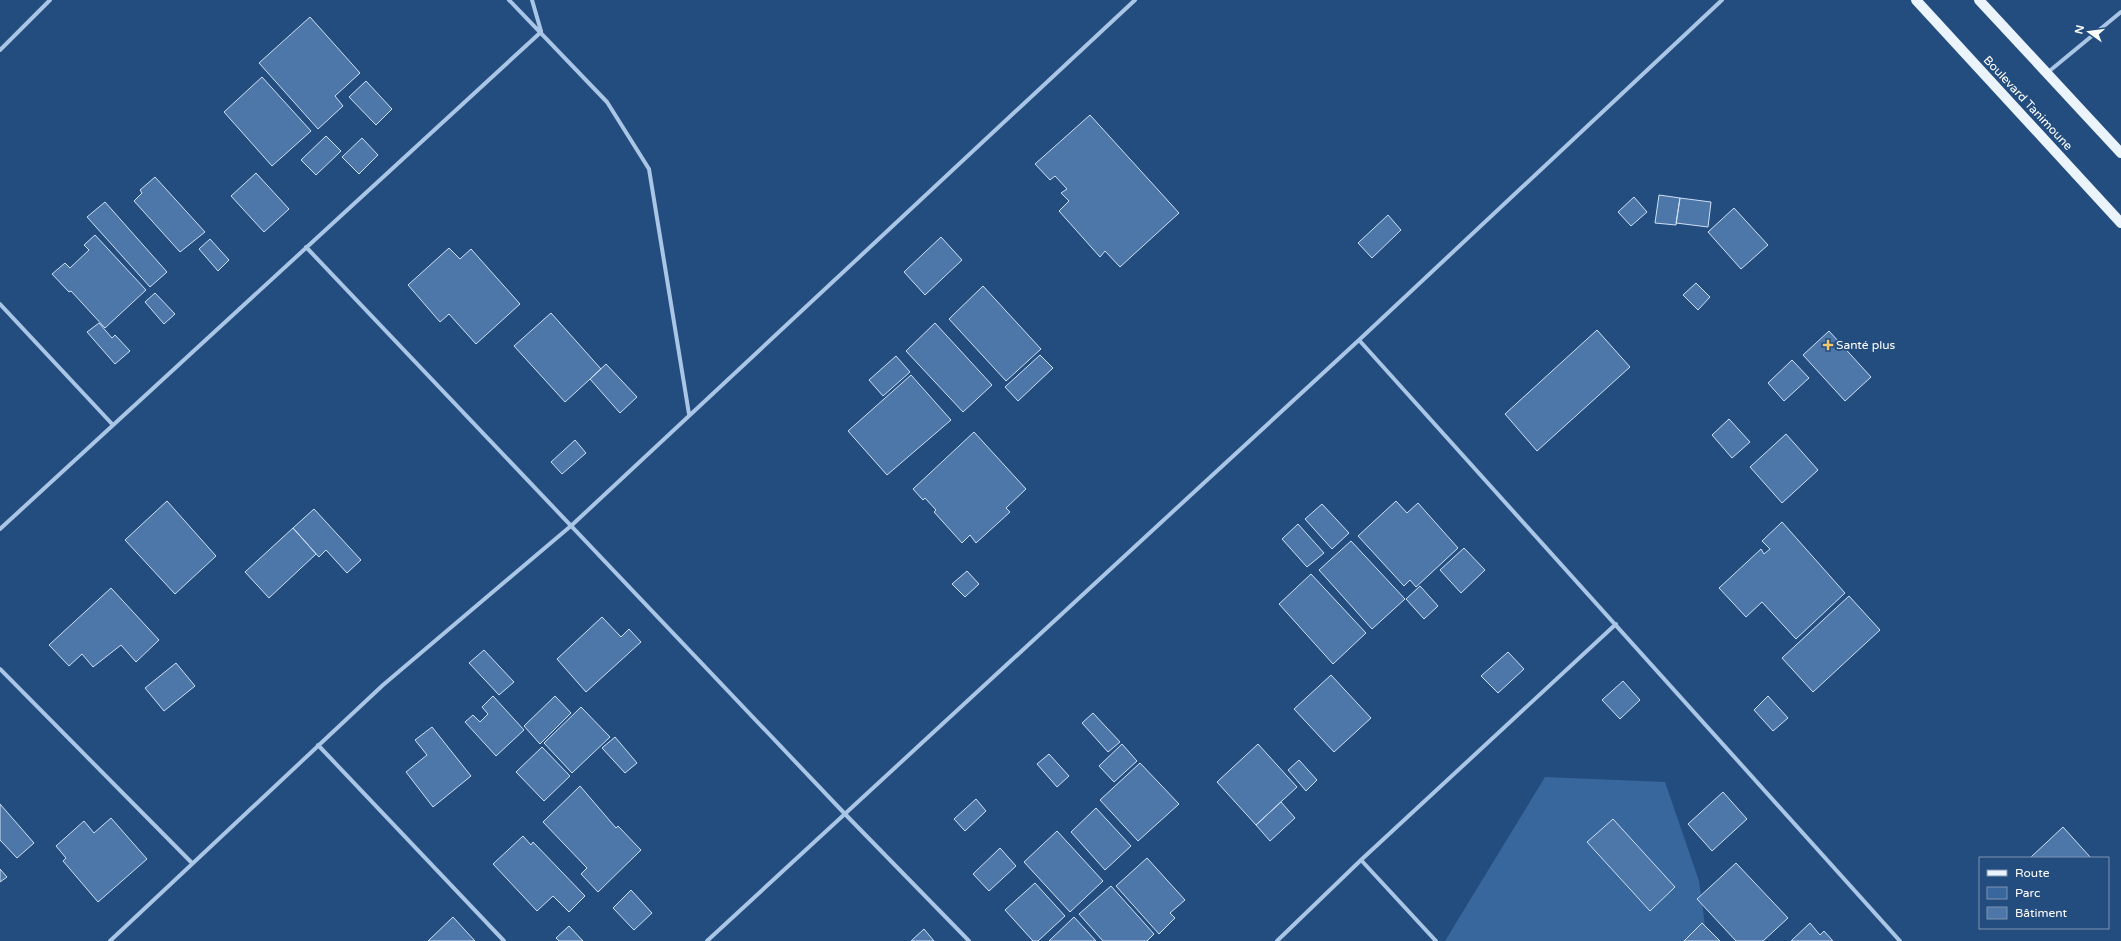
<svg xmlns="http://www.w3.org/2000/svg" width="2121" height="941" viewBox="0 0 2121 941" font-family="'Varela Round',sans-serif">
<rect width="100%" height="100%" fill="#244d7f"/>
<path fill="#38679d" d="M1545,777L1665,782L1699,881L1707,941H1445Z"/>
<path fill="#4c77a8" stroke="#cde0f5" d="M310,17L360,73L335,96L343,106L318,129L259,63Z
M262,77L311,131L272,166L224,112Z
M366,81L392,109L376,125L349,97Z
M1090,115L1179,213L1120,267L1105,251L1100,257L1059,211L1069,201L1061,193L1067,189L1055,176L1050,180L1035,164Z
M326,136L341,151L316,175L301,160Z
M362,138L378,155L359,174L342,157Z
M256,173L289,209L264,232L231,196Z
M155,177L205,232L180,252L134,201L142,193L140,190Z
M1659,195L1680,198L1676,225L1655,223Z
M1634,197L1647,212L1631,226L1618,212Z
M1680,198L1711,202L1708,227L1676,223Z
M105,202L167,272L150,287L87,217Z
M1734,208L1768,245L1741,269L1708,232Z
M1388,215L1401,230L1372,258L1358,243Z
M95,235L146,290L105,328L71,291L69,292L52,274L65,263L70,268L89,250L84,245Z
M941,237L962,260L925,295L904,272Z
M210,239L229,260L218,271L199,249Z
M449,248L460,259L471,249L520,304L476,344L449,314L440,322L408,285Z
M1696,283L1710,297L1698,310L1683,295Z
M983,286L1041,349L1006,381L949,319Z
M155,293L175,314L164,324L145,302Z
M551,313L601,369L565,402L514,346Z
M99,323L112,338L115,335L130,351L115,364L87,332Z
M935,323L992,385L963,412L906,351Z
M1597,330L1630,367L1537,451L1505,414Z
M1829,331L1871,377L1845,401L1803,355Z
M1040,355L1053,368L1018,401L1005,387Z
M896,356L910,372L883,396L869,380Z
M1792,360L1809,378L1784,401L1768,383Z
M606,364L637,397L620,413L590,379Z
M911,375L951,420L887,475L848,431Z
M1729,419L1750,442L1732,458L1712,435Z
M974,432L1026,489L1006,508L1010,512L976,543L970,535L962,543L934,512L936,510L925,498L923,500L913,489Z
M1786,434L1818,470L1782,503L1750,467Z
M575,440L586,453L562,474L551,462Z
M167,501L216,556L175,594L125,540Z
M1396,501L1407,513L1418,503L1458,548L1416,587L1410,580L1404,586L1358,536Z
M1322,504L1349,533L1332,549L1305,519Z
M314,509L361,560L347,573L326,550L319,557L293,528Z
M1782,522L1845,593L1796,639L1762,602L1746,617L1719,588L1761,549L1764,554L1770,549L1762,541Z
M1298,524L1324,553L1307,567L1282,539Z
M293,528L316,554L269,598L245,572Z
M1351,541L1405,599L1372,629L1319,570Z
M1464,548L1485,570L1461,593L1440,570Z
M967,571L979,584L965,597L952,584Z
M1311,574L1366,633L1333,664L1279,604Z
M1420,586L1438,606L1424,619L1406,599Z
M111,588L159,640L136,662L121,645L93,667L82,654L69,666L49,645Z
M1849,596L1880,630L1813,692L1782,658Z
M602,617L621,637L629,629L641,642L586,692L557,659Z
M484,650L514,682L499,695L469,663Z
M1508,652L1524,669L1498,693L1481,676Z
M176,663L195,686L164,711L145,688Z
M1331,675L1371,718L1334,752L1294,709Z
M1623,681L1640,700L1620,719L1602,700Z
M493,696L524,730L496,756L465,722L473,715L480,722L488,714L482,707Z
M555,696L571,713L540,744L524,726Z
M1768,696L1788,718L1773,731L1754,710Z
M581,707L610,737L572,773L544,743Z
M1093,713L1120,742L1108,752L1082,723Z
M432,727L471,776L433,807L406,772L427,755L415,740Z
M615,737L637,763L625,773L602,748Z
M1122,744L1137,761L1114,782L1099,766Z
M1258,744L1297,787L1256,825L1217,782Z
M542,747L570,776L544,801L516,772Z
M1049,754L1069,776L1057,787L1037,764Z
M1299,760L1317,780L1306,791L1288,770Z
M1140,763L1179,804L1138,841L1100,800Z
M580,786L616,828L618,826L641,850L598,892L581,874L587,868L543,822Z
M1723,792L1747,819L1712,851L1688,824Z
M976,799L986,811L965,831L954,819Z
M1281,802L1295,818L1270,841L1256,825Z
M0,804L34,843L17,858L0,840Z
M1096,808L1131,846L1105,870L1071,832Z
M111,818L147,859L98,902L63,861L66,858L56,846L84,821L94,833Z
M1613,819L1675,887L1650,911L1587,842Z
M2063,827L2091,858H2030Z
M1057,831L1103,881L1070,912L1024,862Z
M523,836L531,845L533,842L585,896L569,912L553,896L537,911L493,864Z
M1000,848L1016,866L989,891L973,874Z
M1147,858L1185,900L1170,913L1175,918L1159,934L1116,886Z
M1736,863L1788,918L1763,941H1736L1697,899Z
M0,869L7,877L0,882Z
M1035,883L1065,916L1038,941H1033L1005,910Z
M1111,886L1154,934L1147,941H1103L1079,914Z
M631,890L652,913L634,930L613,908Z
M453,917L475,941H428Z
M1074,917L1096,941H1049Z
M1702,923L1720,941H1684Z
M1810,923L1820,935L1824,931L1833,941H1791Z
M569,926L583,941H559L556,938Z
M924,929L934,941H911Z"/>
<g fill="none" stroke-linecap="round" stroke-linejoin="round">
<path stroke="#aac6e6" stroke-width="4" d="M509,0L607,102L649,169L689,414
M532,0L541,31
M0,50L50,0
M2047,73L2121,12
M306,247L845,814L969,941
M0,304L113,425
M1359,340L1900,941
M0,529L541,32
M0,669L192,863
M318,745L504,941
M1361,860L1436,941
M110,941L383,685L572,525L1135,0
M707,941L1359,340L1722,0
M1277,941L1361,860L1616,624"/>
<path stroke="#ebf3fd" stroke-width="10" d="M1916,0L2121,223
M1979,0L2121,153"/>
</g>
<path fill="#f0c96e" stroke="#244d7f" stroke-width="1.5" d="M1826 339h4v4h4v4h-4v4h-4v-4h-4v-4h4z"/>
<g text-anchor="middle" stroke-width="4" stroke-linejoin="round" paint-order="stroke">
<g font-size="12" fill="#fff" stroke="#244d7f">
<text transform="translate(2028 103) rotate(47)" y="4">Boulevard Tanimoune</text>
</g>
<g font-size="12" fill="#fff" stroke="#244d7f" text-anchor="start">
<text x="1836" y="349">Santé plus</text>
</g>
</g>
<rect x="1979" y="857" width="130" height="72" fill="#244d7f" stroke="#7c94b2"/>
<rect x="1987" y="870" width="20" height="6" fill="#ebf3fd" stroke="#7c94b2"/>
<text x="2015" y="877" font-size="12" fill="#ffffff">Route</text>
<rect x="1987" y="887" width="20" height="12" fill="#38679d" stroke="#7c94b2"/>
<text x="2015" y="897" font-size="12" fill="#ffffff">Parc</text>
<rect x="1987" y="907" width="20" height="12" fill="#4c77a8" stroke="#7c94b2"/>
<text x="2015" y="917" font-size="12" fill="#ffffff">Bâtiment</text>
<g transform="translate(2089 32) rotate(284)" stroke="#244d7f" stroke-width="3" paint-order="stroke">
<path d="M0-3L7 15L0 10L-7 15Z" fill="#ffffff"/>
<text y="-6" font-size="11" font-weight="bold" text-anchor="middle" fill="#ffffff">N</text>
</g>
</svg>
